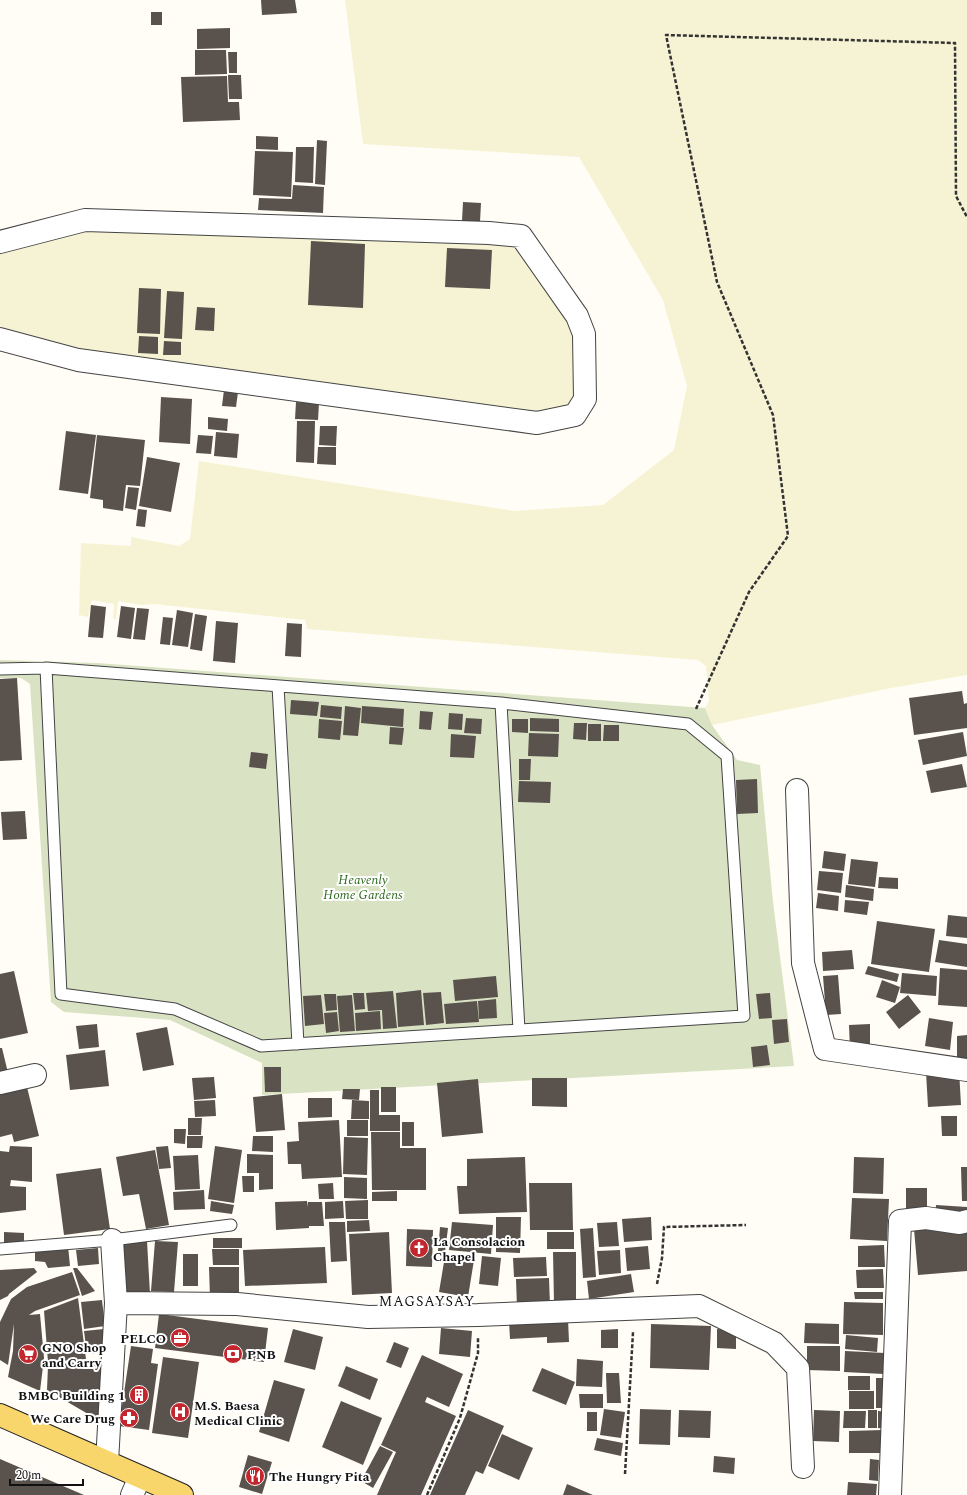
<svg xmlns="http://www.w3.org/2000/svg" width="967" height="1495" viewBox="0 0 967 1495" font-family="Spectral,serif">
<rect width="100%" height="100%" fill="#fffdf5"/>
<path fill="#f6f3d4" d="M345,0H967V675L891,688L712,725L705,708L709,701L706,666L698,660L307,629L305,620L154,604L141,605L118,601L116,619H113L114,604L92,600L88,617L79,615L81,543L131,546V537L179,546L190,539L199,461L514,511L603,505L674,450L687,386L663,300L579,157L363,144Z
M89,227L516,244L570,318L575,336L577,395L568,407L539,415L80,353L0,329V251Z"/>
<path fill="#d9e3c4" d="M0,660L97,663L705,708L712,725L737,760L760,765L773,902L794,1066L262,1095V1063L170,1020L64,1012L51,1002L30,684L21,678H0Z"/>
<path fill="#5a524d" d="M261,0H295L297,13L262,15Z
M151,12H162V25H151Z
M230,28V48L197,49V29Z
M195,50H226L227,74L195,75Z
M228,52H237V73H229Z
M228,75H241L242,99H229Z
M227,76L228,102H239L240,120L183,122L181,77Z
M256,136L278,137V150L256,149Z
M317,140L327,141L325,185L315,184Z
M296,147H314L313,183L295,182Z
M255,151L293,152L291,197L253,195Z
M293,185L324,187L323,213L258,210L259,198L292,199Z
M463,202L481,203L480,222L462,221Z
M311,241L365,244L363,308L308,305Z
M447,248L492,250L490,289L445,287Z
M139,288L161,289L160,334L137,333Z
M167,291L184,292L182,339L164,338Z
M197,307L215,308L214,331L195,330Z
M139,336L158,337V354L138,353Z
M164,341L181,342V355H163Z
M224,390L238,392L236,407L222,406Z
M161,397L192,399L190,444L159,442Z
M296,402L319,403L318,420L295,419Z
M208,417L228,419L227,431L208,429Z
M297,421H315L314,463L296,462Z
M320,426H337L336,446L319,445Z
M66,431L96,435L88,494L59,490Z
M216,432L239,434L237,458L214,456Z
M97,435L145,440L140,486L126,485L123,511L103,508V500L90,498Z
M198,435L213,436L211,454L196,453Z
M318,447H336V465L317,464Z
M147,457L180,463L171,512L139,506Z
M128,487L139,488L136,510L125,508Z
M138,509L147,510L145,527L136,526Z
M91,605L106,607L103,638L88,637Z
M121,606L135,608L131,639L117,637Z
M137,608L149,609L145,640L133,639Z
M177,610L193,613L188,647L172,645Z
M195,614L207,616L202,651L190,649Z
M163,617L173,618L170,645L160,644Z
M216,621L238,623L235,663L213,661Z
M287,623L302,624L301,657L285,656Z
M17,678L22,760L0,761V679Z
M962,691L964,704L967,703V728L914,735L909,698Z
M291,700L319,702L317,716L290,714Z
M321,705L342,707L341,719L320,717Z
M345,706L361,708L358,736L343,735Z
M362,706L404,709L403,727L361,723Z
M420,711L433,712L431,730L419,729Z
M449,713L463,714L462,730L448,729Z
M466,718L482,719L481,734L464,733Z
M530,718L559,719V732L530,731Z
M319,719L342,721L340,740L318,738Z
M512,719H528V733L512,732Z
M574,723H587L586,740L573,739Z
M588,724H601V741H588Z
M604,725H619V741H603Z
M390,727L404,728L402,745L389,744Z
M963,732L967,756L923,765L918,740Z
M529,733L559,734L558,757L528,756Z
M451,734L476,736L474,758L450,757Z
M251,752L268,754L266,769L249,767Z
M519,759H531L530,780H519Z
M962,764L967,787L931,793L926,771Z
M757,779L758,813L737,814L736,780Z
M519,781L551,782L550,803L518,802Z
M25,811L27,839L3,840L1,812Z
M824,851L846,854L844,871L822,868Z
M851,859L878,862L875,887L848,884Z
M819,871L843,873L841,893L817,890Z
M879,877L898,878V889L878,888Z
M846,885L874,889L873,901L845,897Z
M818,893L839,896L838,911L816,908Z
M845,900L869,902L867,915L844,912Z
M948,915L967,917V938L946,936Z
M877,921L935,929L929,972L871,964Z
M939,940L967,944V967L935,962Z
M852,950L854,969L823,971L822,952Z
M868,966L899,974L897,982L865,974Z
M940,968L967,970V1007L938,1005Z
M14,971L28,1033L0,1039V974Z
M902,973L937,976L936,996L900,993Z
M838,975L841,1014L826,1015L823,976Z
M496,976L498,997L455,1001L453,980Z
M882,980L900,987L895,1003L876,997Z
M421,990L424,1025L398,1027L396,993Z
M393,991L397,1028L383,1029L382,1010L368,1011L366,993Z
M441,992L444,1023L426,1025L423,993Z
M353,993H364L365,1009L355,1010Z
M770,993L772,1018L759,1019L756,994Z
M324,994H336L337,1010L326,1011Z
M321,995L324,1024L305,1026L303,996Z
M352,995L355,1031L340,1032L337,996Z
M908,995L921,1012L899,1029L886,1012Z
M496,999L497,1018L479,1019L478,1001Z
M477,1001L479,1022L446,1024L444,1004Z
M380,1011L381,1029L356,1031L355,1013Z
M337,1012L339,1031L326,1033L324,1013Z
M929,1018L953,1022L950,1050L925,1046Z
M787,1019L789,1042L774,1044L772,1020Z
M97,1024L99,1047L79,1049L76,1026Z
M870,1024V1050H850L849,1025Z
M167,1027L174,1065L143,1071L136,1033Z
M967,1035V1066H957V1036Z
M767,1045L770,1065L753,1067L751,1047Z
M0,1048H2L9,1077L0,1079Z
M105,1050L109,1086L70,1090L66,1055Z
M264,1067H281V1092H265Z
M959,1070L961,1105L928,1107L926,1072Z
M214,1077L216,1098L194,1100L192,1078Z
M532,1078H567V1107L532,1106Z
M478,1079L483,1133L442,1137L437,1083Z
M26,1083L39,1136L14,1142L12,1134L0,1137V1090Z
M381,1087H396V1112H381Z
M343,1089H360L359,1100L342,1099Z
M370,1090H379V1115H400V1131H370Z
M282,1094L285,1130L256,1132L253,1097Z
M308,1098H332V1117L308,1118Z
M215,1100L216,1116L195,1117L194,1101Z
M352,1100L369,1101V1119H351Z
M941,1116H957V1136H942Z
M188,1118H202L201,1135H188Z
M339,1120L342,1177L302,1179L301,1164H288L287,1142L299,1141L298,1122Z
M347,1120H368V1136H347Z
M402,1122H414V1146H402Z
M174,1129H186L185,1144L174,1143Z
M371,1132H400V1148H426V1190H372Z
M187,1136H203L202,1148H187Z
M253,1136H273V1152L252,1151Z
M344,1137L368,1138L367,1175L343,1174Z
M10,1146L32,1147V1182L11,1180L10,1186L26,1187V1210L0,1213V1151L9,1152Z
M168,1146L171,1168L159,1169L156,1147Z
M215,1146L242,1150L234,1203L208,1199Z
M155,1150L169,1225L146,1229L139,1194L123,1196L116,1157Z
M247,1154L273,1155V1189L259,1190V1173H247Z
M198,1155L200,1189L175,1190L173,1156Z
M525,1157L527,1212L459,1214L457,1186H467V1159Z
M854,1157L884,1158L883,1194L853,1193Z
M961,1167H967V1201H962Z
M101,1168L110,1229L64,1235L56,1174Z
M242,1176H254V1192H243Z
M344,1177L367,1178V1199L344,1198Z
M333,1183L334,1199H319L318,1184Z
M529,1183H572L573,1230H530Z
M906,1188H927V1212H906Z
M204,1190L205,1209L174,1210L173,1192Z
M397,1191V1201H372V1192Z
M852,1198L889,1199L887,1241L850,1239Z
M368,1200V1219H346L345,1201Z
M211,1201L234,1205L232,1214L210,1211Z
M307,1201L308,1207V1202H322L324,1226H309V1228L276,1230L275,1202Z
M343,1201L344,1218L325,1219V1202Z
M936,1205L967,1207V1220L935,1218Z
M496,1217H521L520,1253L496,1252Z
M651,1217L652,1240L624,1242L622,1219Z
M369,1220L370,1231L347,1232V1221Z
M329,1222H345L347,1261L331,1262Z
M452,1222L493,1225L491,1254L449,1250Z
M617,1222L619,1246L599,1247L597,1223Z
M967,1225V1271L918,1275L914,1229Z
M440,1227L448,1228L445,1252L438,1251Z
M593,1228L596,1277L583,1278L580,1229Z
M407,1229L433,1230L432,1267L406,1266Z
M4,1232L24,1233V1244H4Z
M389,1232L392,1293L352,1295L349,1234Z
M547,1232H574V1249H547Z
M213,1238H242V1248H213Z
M147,1241L150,1294L119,1295L117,1243Z
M155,1241L178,1242L174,1292L151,1291Z
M884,1245L885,1267H858V1246Z
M68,1246L70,1266L48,1268L45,1262L35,1261V1248Z
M648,1246L650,1269L627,1271L625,1248Z
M325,1247L327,1283L245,1286L243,1250Z
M98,1248L99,1264L78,1266L76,1250Z
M212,1249H239V1265H213Z
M620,1250L621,1273L599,1275L597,1251Z
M553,1252H576V1303H554Z
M183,1254H198V1286H183Z
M445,1256L474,1260L468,1297L439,1292Z
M482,1256L501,1258L498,1286L479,1284Z
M546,1257L547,1276L514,1277L513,1258Z
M209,1267H239V1298H210Z
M34,1268L37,1272L9,1294L8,1296L0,1300V1270Z
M73,1268H77L95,1291L82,1296Z
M883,1269L884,1288H857L856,1270Z
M72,1272L80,1295L35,1311L29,1315L40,1314L44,1358L40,1391L8,1377L13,1351L14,1324L8,1365L0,1360V1322L11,1299L27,1287Z
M631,1274L634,1292L589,1299L587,1281Z
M549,1278L550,1306L517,1308L516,1279Z
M854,1292H883V1299H855Z
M78,1298L86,1359L48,1362L44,1311Z
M102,1300L105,1326L84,1329L81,1302Z
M844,1302L883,1303V1335L843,1334Z
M159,1314L268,1328L264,1362L155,1348Z
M568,1319L569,1342L547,1343V1337L510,1339L509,1321Z
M805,1323L839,1324V1344L804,1343Z
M651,1324L711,1326L709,1370L650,1368Z
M441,1328L472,1331L470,1357L439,1354Z
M104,1329L106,1352L87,1354L84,1331Z
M293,1329L323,1337L315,1370L284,1362Z
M618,1329V1348H601V1330Z
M717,1329L736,1330V1349L717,1348Z
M846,1335L878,1338L877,1352L845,1349Z
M394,1342L409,1348L401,1368L386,1362Z
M131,1346L153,1349L151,1363L158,1364L149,1430L119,1426Z
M807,1346H840V1371L807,1370Z
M845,1351L885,1353L884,1374L844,1372Z
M422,1355L463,1374L449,1407L427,1397L425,1402L456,1416L421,1495H377L396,1452L381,1445Z
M163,1357L199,1362L188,1438L152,1433Z
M106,1358L100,1421L47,1390L48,1366Z
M577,1359L603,1361L602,1387L576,1386Z
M346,1366L378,1379L370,1400L338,1386Z
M542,1368L575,1382L566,1405L532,1391Z
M606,1373H619L621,1403H607Z
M848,1376H870V1390H848Z
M876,1378H885V1408H876Z
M274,1380L305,1389L289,1442L259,1432Z
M849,1391H874V1409H849Z
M579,1394H603V1408H580Z
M341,1401L382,1418L363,1465L322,1447Z
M604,1409L625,1412L621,1438L600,1435Z
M640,1409L671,1410L670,1445L639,1444Z
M468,1410L504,1426L483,1474L476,1471L465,1495H430Z
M679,1410L711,1411L710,1438L678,1437Z
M814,1410L840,1411L839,1442L813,1441Z
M868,1410H877V1428H868Z
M844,1411H866L865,1428H843Z
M878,1411L887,1412L886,1429L878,1428Z
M587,1412H597V1431H587Z
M883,1430V1453H849V1431Z
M502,1434L533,1448L519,1480L488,1466Z
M597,1438L623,1443L621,1456L594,1450Z
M380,1446L393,1452L373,1488L361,1481Z
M248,1455L272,1462L262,1494L239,1487Z
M714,1456L735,1458L734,1474L713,1472Z
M0,1459L84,1495H0Z
M870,1459L879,1460L878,1481L869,1480Z
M848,1482L877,1484L876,1495H847Z
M567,1484L593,1495H563Z"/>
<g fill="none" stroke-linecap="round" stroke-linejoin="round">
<g stroke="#444" stroke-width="13">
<path id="service" d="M0,669L46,668L501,703L688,724L727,756L744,1016L261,1046L175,1009L61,994L46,668
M278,686L298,1044
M501,703L519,1030
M0,1249L112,1240L231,1225"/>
</g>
<g stroke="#444" stroke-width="24">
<path id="minor" d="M0,242L85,220L489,233L521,236L577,316L584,334L585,399L575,415L537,423L78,360L0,339
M797,790L803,963L825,1049L967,1070
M0,1083L35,1075
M116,1303L237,1304L368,1317L478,1315L699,1306L774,1343L798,1368L803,1467
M107,1462L116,1303L112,1240
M132,1495L140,1477
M890,1495L900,1221L926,1218L960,1223L967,1221"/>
</g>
<g stroke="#222" stroke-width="24">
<path id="primary" d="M0,1415L182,1495"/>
</g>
<path stroke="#333" stroke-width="2.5" stroke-dasharray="4 2" stroke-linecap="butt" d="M696,709L749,592L788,536L773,415L717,282L666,35L955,43L956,196L967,217
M657,1284L662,1258L664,1227L746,1225
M625,1474L633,1332
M427,1495L460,1418L478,1353V1338"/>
<use href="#service" stroke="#fff" stroke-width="11"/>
<use href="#minor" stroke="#fff" stroke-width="22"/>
<use href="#primary" stroke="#f9d66b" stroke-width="22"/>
</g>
<defs>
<g id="church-disc" transform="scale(1)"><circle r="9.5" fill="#c4262e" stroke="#fff"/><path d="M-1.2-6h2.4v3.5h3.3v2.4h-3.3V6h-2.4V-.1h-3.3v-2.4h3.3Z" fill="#fff"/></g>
<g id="office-disc" transform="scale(1)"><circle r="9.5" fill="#c4262e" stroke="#fff"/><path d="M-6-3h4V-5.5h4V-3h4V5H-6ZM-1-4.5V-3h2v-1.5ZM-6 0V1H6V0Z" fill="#fff"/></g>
<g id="supermarket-disc" transform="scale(1)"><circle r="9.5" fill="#c4262e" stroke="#fff"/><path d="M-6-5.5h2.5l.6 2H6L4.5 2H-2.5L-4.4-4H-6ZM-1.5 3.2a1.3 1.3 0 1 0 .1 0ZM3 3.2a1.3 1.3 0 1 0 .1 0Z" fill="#fff"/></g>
<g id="bank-disc" transform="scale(1)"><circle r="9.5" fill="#c4262e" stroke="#fff"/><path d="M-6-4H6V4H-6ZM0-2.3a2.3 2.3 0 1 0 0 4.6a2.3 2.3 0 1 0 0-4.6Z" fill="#fff"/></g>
<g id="building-disc" transform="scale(1)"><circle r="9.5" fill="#c4262e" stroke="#fff"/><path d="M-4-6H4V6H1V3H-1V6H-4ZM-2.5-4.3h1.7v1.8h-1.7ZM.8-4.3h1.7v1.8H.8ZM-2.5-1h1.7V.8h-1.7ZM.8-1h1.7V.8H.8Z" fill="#fff"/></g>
<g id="hospital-disc" transform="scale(1)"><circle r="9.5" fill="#c4262e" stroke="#fff"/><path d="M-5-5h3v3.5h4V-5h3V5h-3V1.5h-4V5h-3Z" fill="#fff"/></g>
<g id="pharmacy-disc" transform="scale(1)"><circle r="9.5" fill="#c4262e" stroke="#fff"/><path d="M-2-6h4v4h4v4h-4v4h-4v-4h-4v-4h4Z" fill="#fff"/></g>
<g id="restaurant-disc" transform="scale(1)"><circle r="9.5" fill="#c4262e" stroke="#fff"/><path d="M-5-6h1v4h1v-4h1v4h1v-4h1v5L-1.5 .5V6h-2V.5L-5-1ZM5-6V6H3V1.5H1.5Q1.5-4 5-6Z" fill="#fff"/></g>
</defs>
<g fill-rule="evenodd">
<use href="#church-disc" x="419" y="1248"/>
<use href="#office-disc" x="180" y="1338"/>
<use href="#supermarket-disc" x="28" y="1354"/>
<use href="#bank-disc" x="233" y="1354"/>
<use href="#building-disc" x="139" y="1395"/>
<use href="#hospital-disc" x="180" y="1412"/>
<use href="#pharmacy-disc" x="129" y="1418"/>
<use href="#restaurant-disc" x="255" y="1476"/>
</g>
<g text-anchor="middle" stroke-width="4" stroke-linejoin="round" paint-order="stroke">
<g font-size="13" font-style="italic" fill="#2f6b1f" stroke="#fff">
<text x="363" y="884">Heavenly<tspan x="363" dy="15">Home Gardens</tspan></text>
</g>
<g font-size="13" font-weight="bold" fill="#111" stroke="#fff" text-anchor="start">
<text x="433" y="1246">La Consolacion<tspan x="433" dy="15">Chapel</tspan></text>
<text x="166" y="1343" text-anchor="end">PELCO</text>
<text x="42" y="1352">GNO Shop<tspan x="42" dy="15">and Carry</tspan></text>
<text x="247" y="1359">PNB</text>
<text x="125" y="1400" text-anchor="end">BMBC Building 1</text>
<text x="194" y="1410">M.S. Baesa<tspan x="194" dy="15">Medical Clinic</tspan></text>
<text x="115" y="1423" text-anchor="end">We Care Drug</text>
<text x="269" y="1481">The Hungry Pita</text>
</g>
<g font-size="14" letter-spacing="1" fill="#111" stroke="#fff">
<text x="427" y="1306">MAGSAYSAY</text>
</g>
</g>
<path d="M10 1479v6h73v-6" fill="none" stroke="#111111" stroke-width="2"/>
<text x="16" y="1479" font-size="12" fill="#111111" stroke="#ffffff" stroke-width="3" paint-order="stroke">20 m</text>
</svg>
